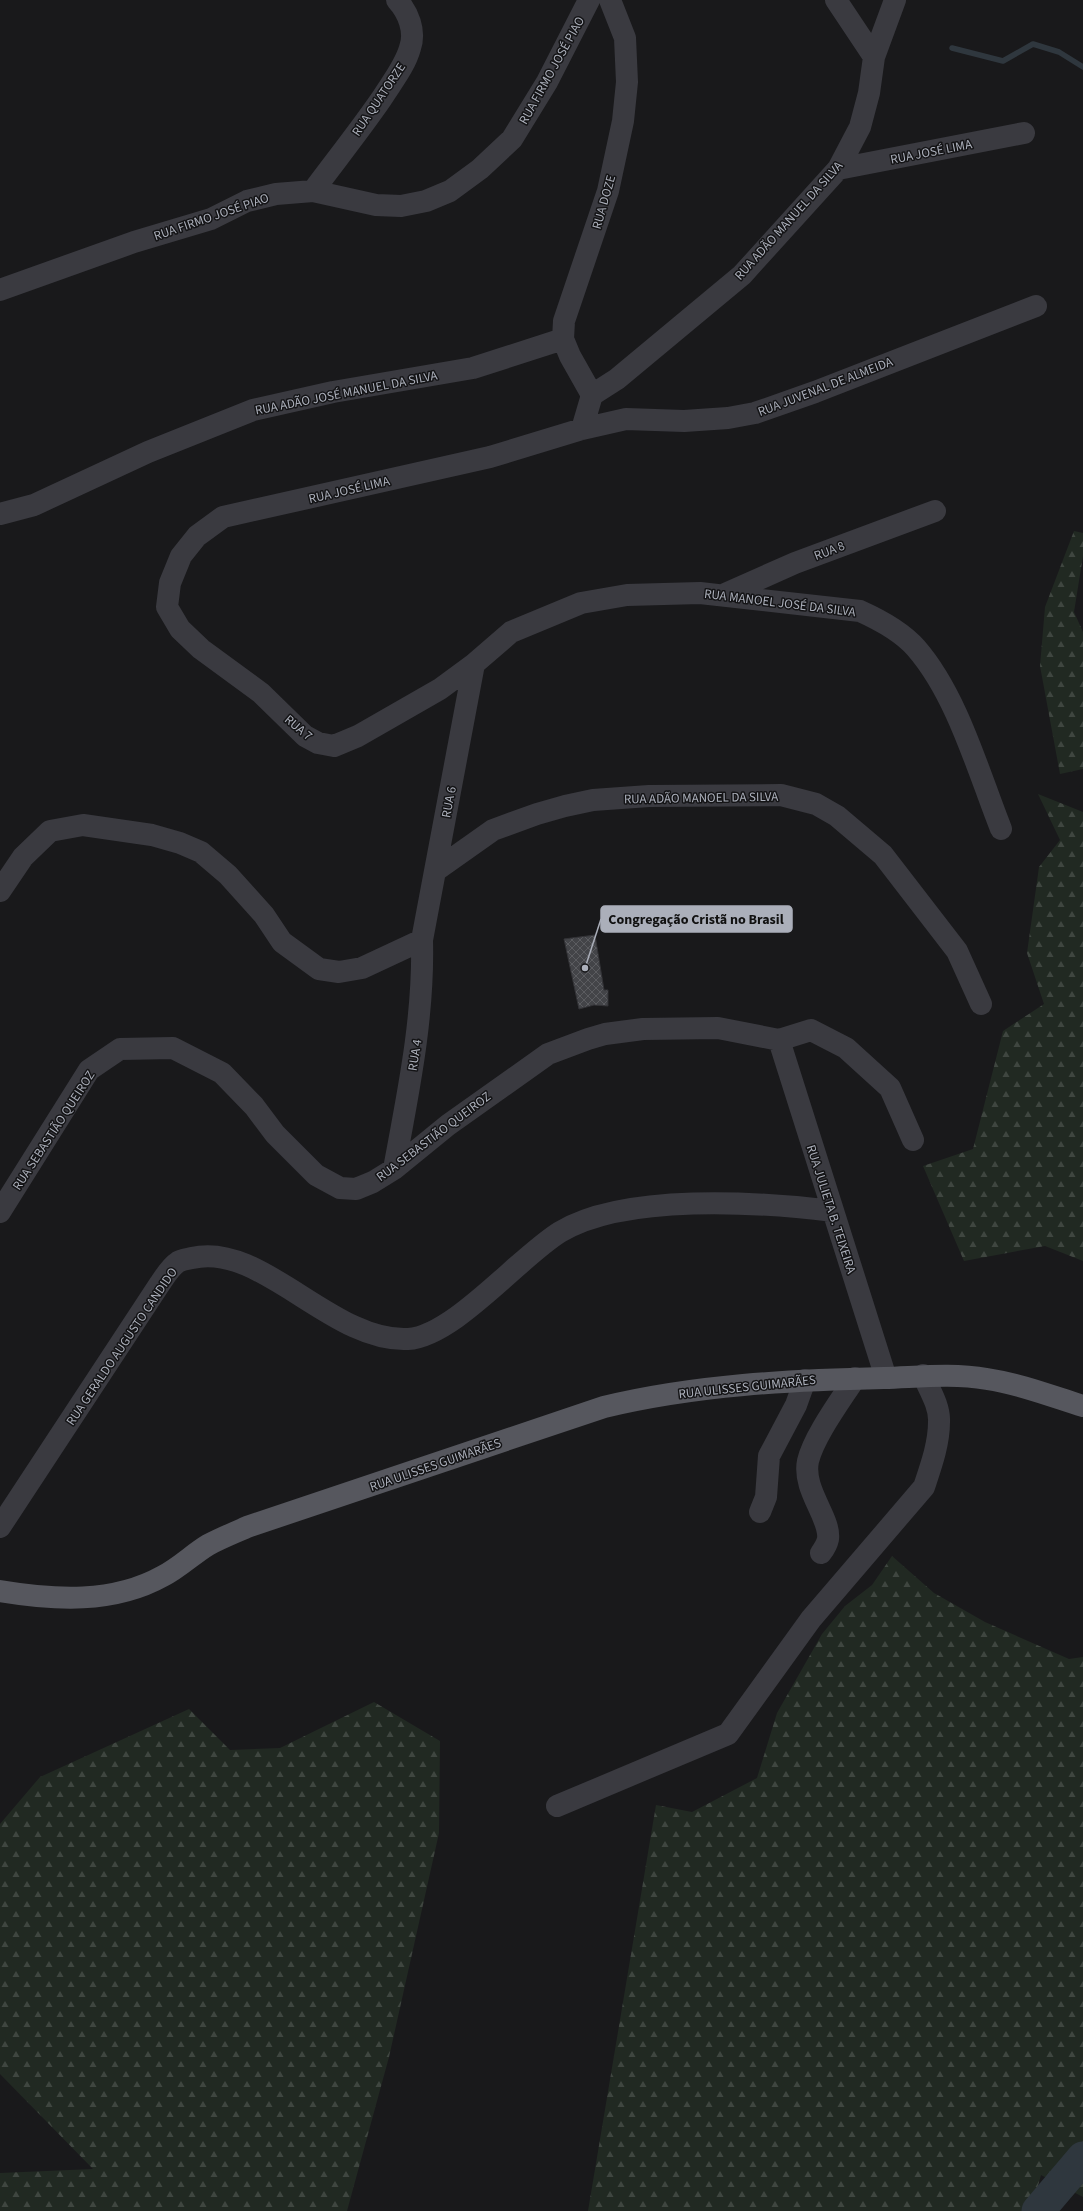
<svg xmlns="http://www.w3.org/2000/svg" width="1083" height="2211" viewBox="0 0 1083 2211" font-family="'Source Sans 3',sans-serif">
<defs>
<pattern id="forest-firs" width="22" height="20" patternUnits="userSpaceOnUse"><rect width="22" height="20" fill="#212922"/><path d="M5 1l3.5 6h-7zM16 11l3.5 6h-7z" fill="#3f4640"/></pattern>
<pattern id="building-cross-hatch" width="8" height="8" patternUnits="userSpaceOnUse"><rect width="8" height="8" fill="#434448"/><path d="M0 0l8 8M0 8l8-8" fill="none" stroke="#5b5c60"/></pattern>
</defs>
<rect width="100%" height="100%" fill="#19191b"/>
<path fill="url(#forest-firs)" d="M1074,531L1083,533V556L1074,612L1083,632V769L1060,774L1040,666L1045,607Z
M1038,794L1083,812V1261L1045,1246L964,1261L923,1166L973,1149L1003,1031L1044,1004L1027,953L1039,867L1060,840Z
M892,1556L934,1593L985,1622L1069,1659L1083,1657V2197L1041,2175L1031,2211H588L656,1805L692,1812L757,1778L777,1713L822,1634L845,1606L872,1585Z
M374,1702L440,1741L439,1833L389,2057L347,2211H0V2173L93,2169L0,2074V1824L40,1777L189,1709L230,1750L280,1748Z"/>
<g fill="none" stroke-linecap="round" stroke-linejoin="round">
<path stroke="#2f373e" stroke-width="5.5" d="M952,48L1003,61L1033,44L1059,52L1083,67"/>
<path stroke="#2f373e" stroke-width="33" d="M1038,2211L1083,2158"/>
</g>
<path fill="url(#building-cross-hatch)" stroke="#333337" d="M595,935L604,990H608V1006L594,1005L579,1009L564,939Z"/>
<g fill="none" stroke-linecap="round" stroke-linejoin="round">
<path stroke="#3a3a40" stroke-width="22" d="M836,0L874,57
M838,169L1024,133
M313,191C336,160 360,130 382,98C392,82 405,66 410,48C416,31 408,12 397,0
M0,290L134,242L211,219L247,201L276,194L313,191L376,205L401,206L426,201L450,191L480,169L512,139L547,82L589,0
M592,395L570,356L563,339L564,321L608,191L623,121L627,82L625,38L610,0
M582,429L592,395L617,379L742,275L838,169L860,127L869,93L874,57L895,0
M0,514L34,505L148,452L253,410L333,392L473,368L563,339
M725,594L795,563L935,511
M1001,829C978,771 957,695 916,648C902,632 880,620 860,611L700,593L627,595L581,603L511,632L474,664L440,689L358,736L334,746L318,743L305,736L261,693L201,649L180,629L167,607L170,583L181,556L197,536L223,517L490,457L582,429L626,419L684,421L728,418L755,413L815,392L1036,306
M435,871L493,830L537,814L565,806L593,800L649,796L781,795L816,804L837,816L883,855L957,951L981,1004
M0,891L23,857L50,831L83,825L152,835L180,843L201,852L228,875L264,915L282,942L319,969L339,972L362,968L422,940
M779,1040L886,1378
M394,1169C408,1093 424,1018 422,940L474,664
M0,1212L89,1070L120,1049L173,1048L222,1073L254,1106L275,1134L316,1175L340,1188L356,1189L373,1182L394,1169L448,1125L548,1054L588,1039L605,1034L643,1029L718,1028L779,1040L811,1030L846,1048L890,1088L913,1140
M760,1512L766,1497L769,1456L796,1405L805,1380
M0,1527L159,1285C164,1278 170,1267 178,1262C181,1260 188,1259 192,1258C261,1241 332,1343 408,1339C454,1336 518,1258 560,1232C625,1193 759,1202 833,1211
M821,1553C824,1549 827,1544 828,1539C831,1518 802,1490 808,1461C814,1436 841,1400 855,1378
M557,1806L728,1734L811,1619L924,1487C931,1466 939,1444 939,1422C940,1406 929,1389 923,1375"/>
<path stroke="#56575e" stroke-width="22" d="M0,1591C54,1600 113,1604 163,1576C179,1568 193,1554 208,1545C221,1538 234,1533 247,1527L604,1407C695,1385 791,1380 884,1378C919,1377 952,1373 987,1379C1020,1384 1051,1396 1083,1406"/>
</g>
<g text-anchor="middle" stroke-width="3" stroke-linejoin="round" paint-order="stroke">
<g font-size="13" fill="#abafba" stroke="#141416">
<text transform="translate(551 70) rotate(-61)" y="5">RUA FIRMO JOSÉ PIAO</text>
<text transform="translate(378 99) rotate(-56)" y="5">RUA QUATORZE</text>
<text transform="translate(931 151) rotate(-11)" y="5">RUA JOSÉ LIMA</text>
<text transform="translate(603 202) rotate(-74)" y="5">RUA DOZE</text>
<text transform="translate(211 216) rotate(-19)" y="5">RUA FIRMO JOSÉ PIAO</text>
<text transform="translate(788 220) rotate(-48)" y="5">RUA ADÃO MANUEL DA SILVA</text>
<text transform="translate(825 386) rotate(-21)" y="5">RUA JUVENAL DE ALMEIDA</text>
<text transform="translate(346 392) rotate(-11)" y="5">RUA ADÃO JOSÉ MANUEL DA SILVA</text>
<text transform="translate(349 489) rotate(-13)" y="5">RUA JOSÉ LIMA</text>
<text transform="translate(829 550) rotate(-21)" y="5">RUA 8</text>
<text transform="translate(780 602) rotate(7)" y="5">RUA MANOEL JOSÉ DA SILVA</text>
<text transform="translate(299 727) rotate(40)" y="5">RUA 7</text>
<text transform="translate(701 797) rotate(-1)" y="5">RUA ADÃO MANOEL DA SILVA</text>
<text transform="translate(448 802) rotate(-79)" y="5">RUA 6</text>
<text transform="translate(414 1055) rotate(-81)" y="5">RUA 4</text>
<text transform="translate(53 1130) rotate(-57)" y="5">RUA SEBASTIÃO QUEIROZ</text>
<text transform="translate(433 1136) rotate(-37)" y="5">RUA SEBASTIÃO QUEIROZ</text>
<text transform="translate(832 1209) rotate(72)" y="5">RUA JULIETA B. TEIXEIRA</text>
<text transform="translate(121 1346) rotate(-56)" y="5">RUA GERALDO AUGUSTO CANDIDO</text>
<text transform="translate(747 1386) rotate(-6)" y="5">RUA ULISSES GUIMARÃES</text>
<text transform="translate(435 1464) rotate(-19)" y="5">RUA ULISSES GUIMARÃES</text>
</g>
</g>
<path fill="none" stroke="#abafba" stroke-width="1.5" d="M585 968L601 919"/>
<circle fill="#abafba" stroke="#141416" stroke-width="1.5" cx="585" cy="968" r="4"/>
<rect fill="#abafba" stroke="#abafba" stroke-width="1.5" x="601" y="906" width="191" height="26" rx="4"/>
<g font-size="14" text-anchor="middle" font-weight="bold" fill="#111">
<text x="696" y="924">Congregação Cristã no Brasil</text>
</g>
</svg>
